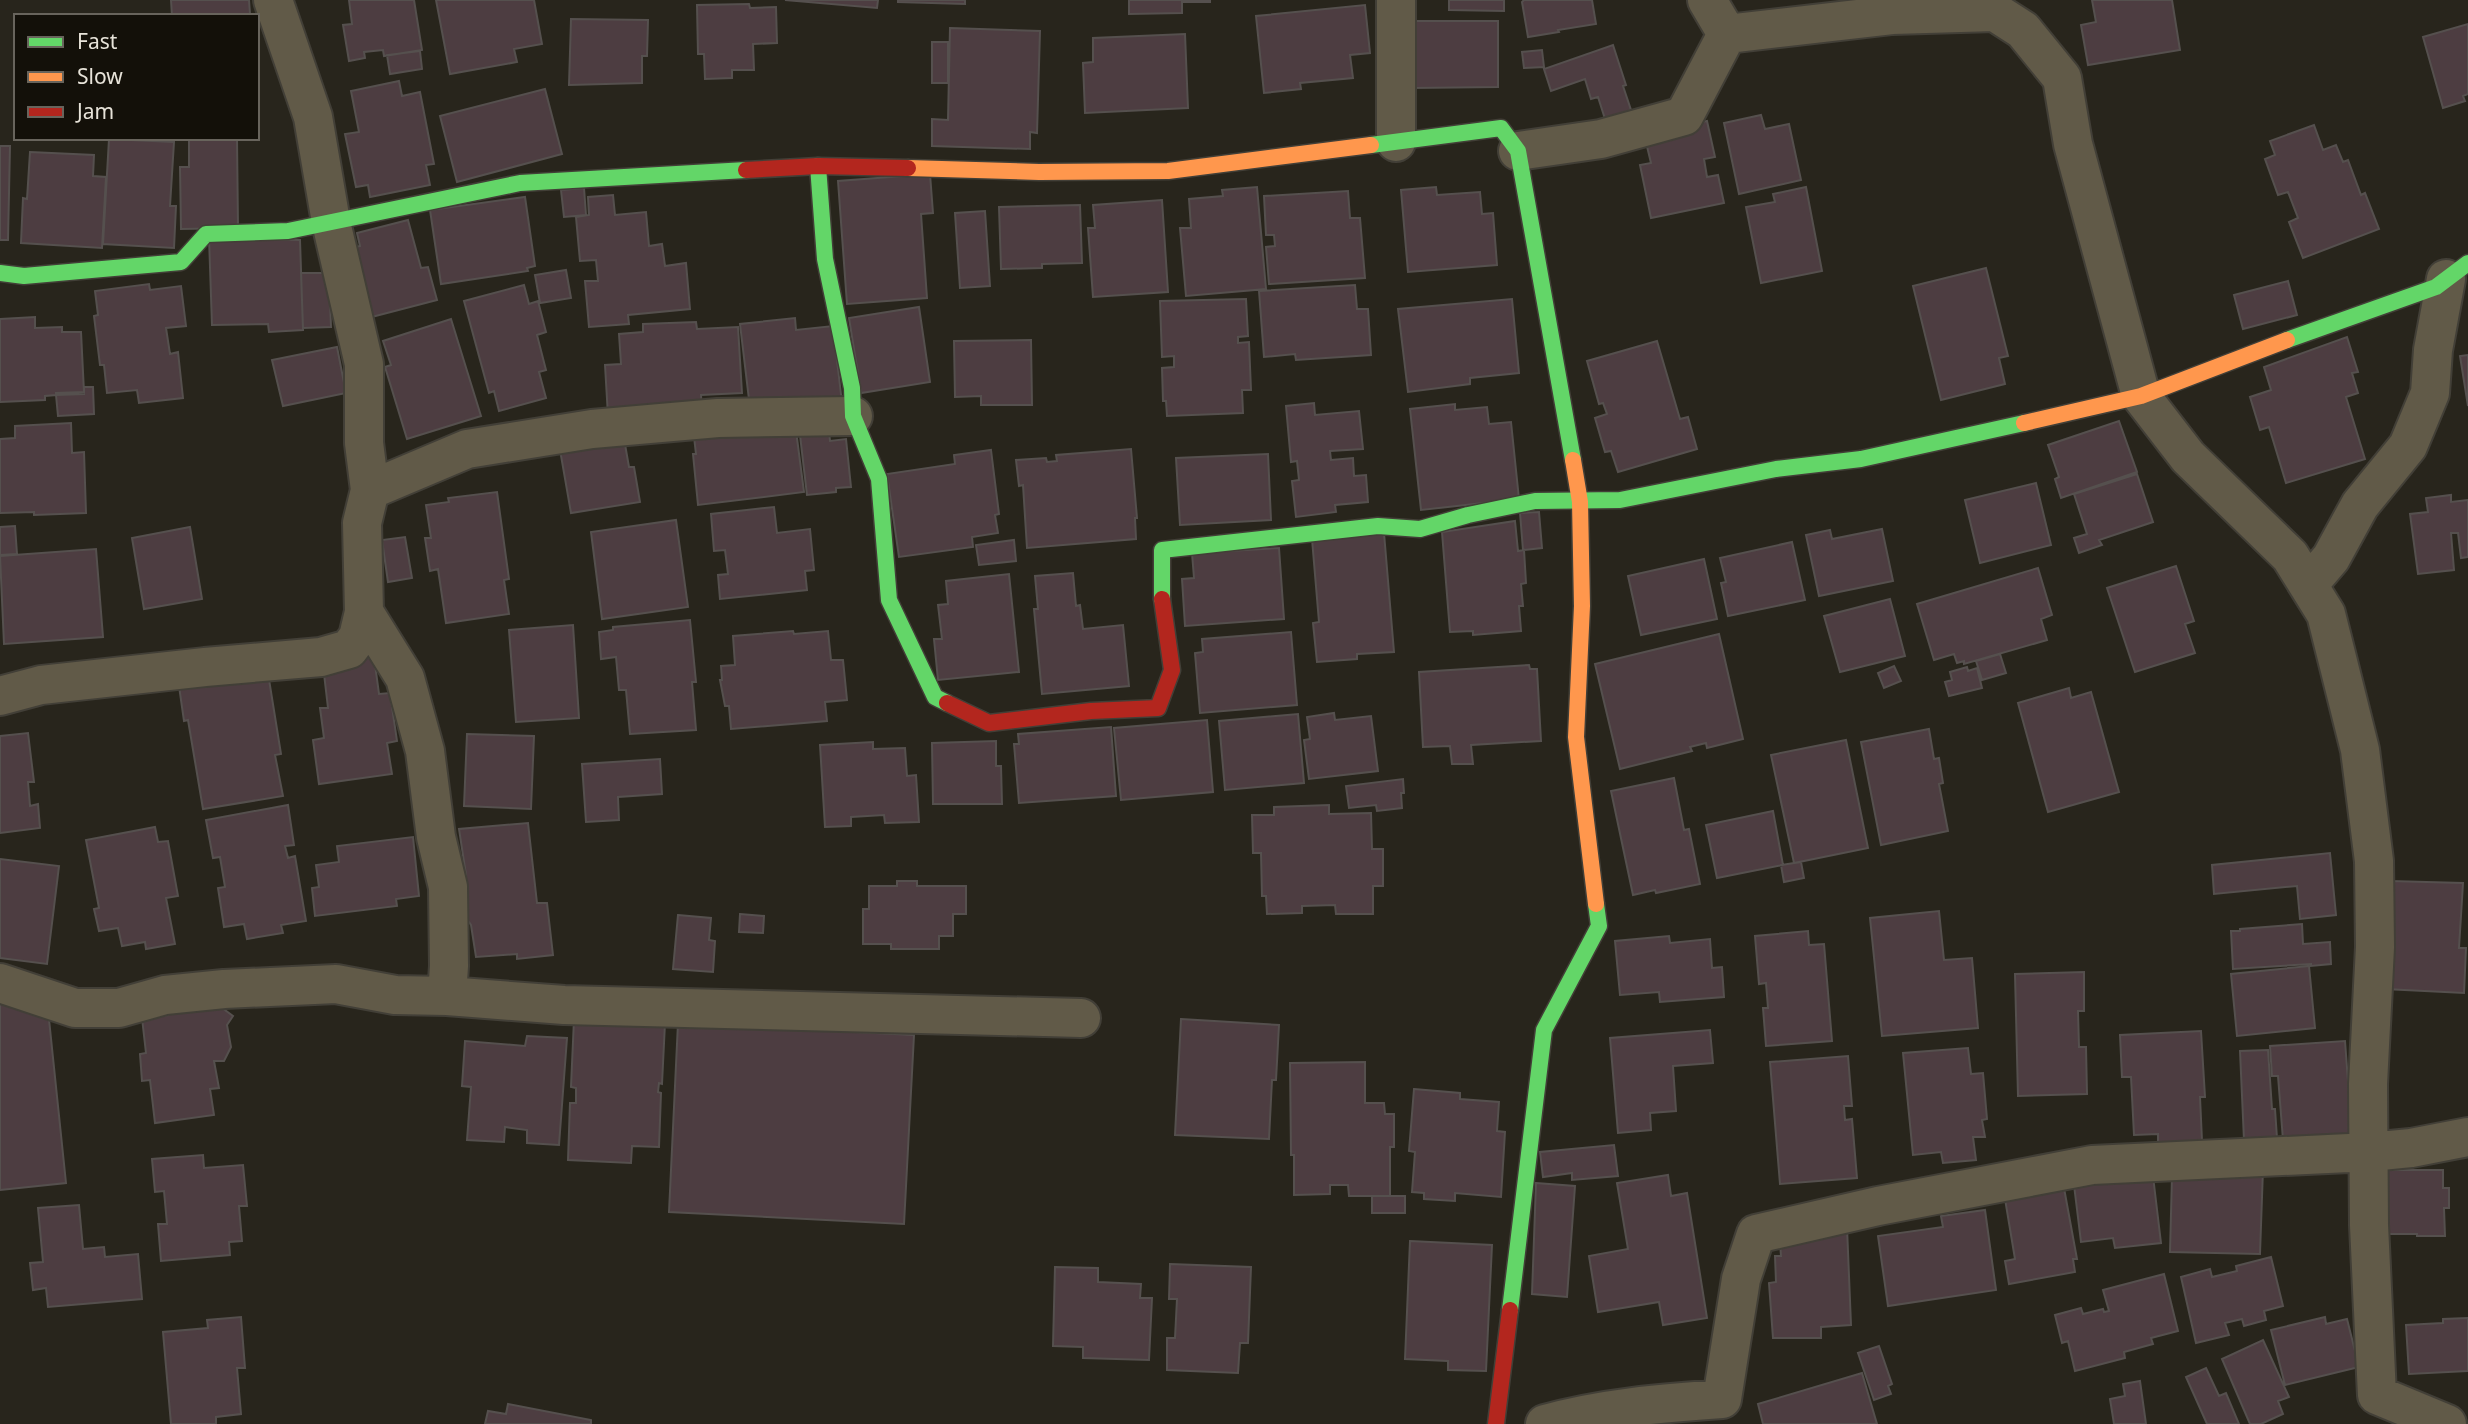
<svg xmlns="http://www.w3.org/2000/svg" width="2468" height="1424" viewBox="0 0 2468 1424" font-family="'Noto Sans',sans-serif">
<rect width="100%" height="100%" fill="#28251c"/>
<path fill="#4d3d41" stroke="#55504e" stroke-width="2" d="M171,0H249L250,14L172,16Z
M349,0H414L422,50L384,56L383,50L364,52L365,58L349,61L343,25L352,24Z
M436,0H534L542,44L514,49L517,62L450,74Z
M785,0H878L877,8Z
M898,0H965V4L898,2Z
M1129,0H1210V2H1182V13L1129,14Z
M1449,0H1504V11L1449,10Z
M1524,0H1592L1596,24L1558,30L1559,32L1528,37L1522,2Z
M2092,0H2172L2180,50L2088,65L2081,25L2096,22Z
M749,4L750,8L776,7L777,43L753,44L754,70H732V78L705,79L704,54H698L697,5Z
M1365,5L1370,53L1350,55L1353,78L1300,83L1301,89L1264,93L1256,16Z
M571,19L648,20L647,56H642V83L569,85Z
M1411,21H1498V87L1412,88Z
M2468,24V94L2463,96L2465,101L2443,108L2423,37Z
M950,28L1040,31L1037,133L1030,132V149L932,146V119L948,120Z
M1185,34L1188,108L1085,113L1083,63L1093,62V38Z
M932,42H948V83H932Z
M1613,45L1626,85L1623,86L1631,110L1605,119L1598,97L1591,99L1585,79L1551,91L1544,69Z
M1542,50L1544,67L1524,68L1522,52Z
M420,51L422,69L390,74L387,55Z
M399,81L402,96L420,92L434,164L426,165L430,185L370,197L368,185L356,187L345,134L359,132L351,91Z
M545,89L562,154L457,182L440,116Z
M1761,115L1765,129L1789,124L1801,180L1739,194L1724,123Z
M1707,121L1715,157L1704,159L1707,177L1718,175L1724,203L1651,218L1640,165L1651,163L1644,134Z
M2314,125L2323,150L2336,145L2343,162L2348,160L2361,195L2365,193L2379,229L2303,258L2289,222L2298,218L2288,192L2278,195L2265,159L2275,155L2270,141Z
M189,138H237L238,228L181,229L180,167H189Z
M109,139L174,142L170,206H176L174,248L103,244Z
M0,146H10L8,240H0Z
M30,152L94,155L93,176L106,177L102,248L21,243L23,198L27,199Z
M930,174L933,213L921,214L927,298L847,304L838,181Z
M1257,187L1266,289L1186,296L1180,228H1191L1189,199L1223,196L1222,190Z
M1436,187L1437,195L1480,192L1482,214L1493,213L1497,265L1408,272L1401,190Z
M1806,187L1822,271L1761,283L1746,207L1775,202L1773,194Z
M584,188L586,215L564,217L561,190Z
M1348,191L1350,218H1360L1365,278L1269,284L1266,247L1275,246L1274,235H1266L1264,196Z
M613,195L615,215L646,212L649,246L662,244L665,266L686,263L690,309L628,315L629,324L589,327L585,281H598L596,260L580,261L576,217L589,215L588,197Z
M525,197L535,266L527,268L528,271L441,284L430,210Z
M1162,200L1168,292L1093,297L1088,228H1095L1093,205Z
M1080,205L1082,263L1042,264V268L1001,269L999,207Z
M985,211L990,286L960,288L955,213Z
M408,220L421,268L428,267L437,300L364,319L347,249L360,246L357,233Z
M209,238L300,240L303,330L269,332L268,324L212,325Z
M1986,268L2008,356L1999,358L2005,384L1941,400L1913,286Z
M566,270L571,298L540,303L535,275Z
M301,273H329L331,327L303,328Z
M2288,281L2297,315L2243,329L2234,295Z
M149,284L150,290L181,286L186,326L166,328L170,354L178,352L183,398L139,403L137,390L107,393L104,365H100L94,316L98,315L95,291Z
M524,285L529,304L538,301L546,332L537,335L546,370L539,372L546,398L499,411L494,391L489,393L464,301Z
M1355,285L1357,309H1368L1371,355L1296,360L1295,354L1264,357L1259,291Z
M1246,299L1248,336L1238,337V343L1249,342L1251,390H1242L1243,413L1167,416L1166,401H1163L1162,368L1174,367V356L1162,357L1160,301Z
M1512,299L1519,373L1470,378V384L1408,392L1398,309Z
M919,307L930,382L861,393L849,318Z
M35,317V328L62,327V332H81L84,392L56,393V395L45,396V400L0,402V319Z
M795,318L796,330L833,326L842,403L750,408L740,324Z
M451,319L481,416L407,439L385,367L391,365L383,341Z
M696,322L697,329L738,327L742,393L701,395L702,411L608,416L605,365L621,364L619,334L643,332V324Z
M2347,337L2358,372L2352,373L2358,393L2346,397L2365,459L2286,483L2269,427L2260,430L2250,397L2271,390L2264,367Z
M1031,340L1032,405H981V396L955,397L954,341Z
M1657,341L1680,419L1688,417L1697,449L1618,472L1611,451L1605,452L1595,418L1607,414L1603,403L1599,404L1587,361Z
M337,347L346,393L283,406L272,360Z
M2468,355V406L2460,356Z
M84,387H93L94,414L58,416L56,395L84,394Z
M1314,403L1315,415L1359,411L1363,449L1330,451L1331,460L1353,458L1354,476L1366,475L1368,502L1335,505L1336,512L1296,517L1292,481L1299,480L1297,461L1291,462L1286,406Z
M1455,404V410L1487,407L1489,424L1511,422L1519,499L1421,510L1410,409Z
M2119,421L2137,472L2061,498L2055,479L2059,477L2048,445Z
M71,423L72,453L84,452L86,513L34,515V512L0,513V439L15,438V426Z
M795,423L804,492L698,505L693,454H696L693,428Z
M829,431L830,441L846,439L851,487L836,488V492L807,495L800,435Z
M623,433L629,467H634L640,502L571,513L559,444Z
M1131,449L1137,518H1135L1136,539L1027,548L1023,485L1019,486L1016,460L1046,458L1047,462L1057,461L1056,455Z
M991,450L999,514L995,515L998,533L972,537L973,547L899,557L887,474L955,464L954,455Z
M1268,454L1271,520L1180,525L1176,458Z
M2137,474L2153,522L2099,540L2102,545L2079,553L2074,538L2087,534L2074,494Z
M2036,483L2051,545L1980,563L1965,500Z
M497,492L509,579L504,580L509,614L446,623L438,569L430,571L425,538H431L426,505L449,502L448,498Z
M2451,495V502L2468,500V557L2461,558L2458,533H2451L2454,570L2418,574L2410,514L2428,512L2426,498Z
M774,507L777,533L810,529L814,570L805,571L807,590L720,599L718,575L728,574L725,550L714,551L711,514Z
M1539,512L1542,548L1523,550L1520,513Z
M676,520L688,607L602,619L591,532Z
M1515,521L1518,551L1524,550L1526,583L1521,584L1523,606H1519L1521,631L1473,635V631L1450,632L1442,532Z
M15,526L17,554L0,555V527Z
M190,527L202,599L144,609L132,538Z
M1882,529L1893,581L1819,596L1806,535L1830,530L1832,539Z
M1384,533L1394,652L1357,654V659L1317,662L1313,623L1319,622L1312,539Z
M405,537L412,578L388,582L382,540Z
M1014,540L1016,561L979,565L976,545Z
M1792,542L1805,600L1728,616L1721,583L1726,582L1720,558Z
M1279,548L1284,619L1185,626L1182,579L1194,578L1192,553Z
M96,549L103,637L4,644L0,556Z
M1704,559L1717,619L1641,635L1628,576Z
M2176,566L2194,621L2185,624L2195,653L2135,672L2107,588Z
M2038,568L2052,615L2041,619L2047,640L1964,664V661L1957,663L1954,654L1934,660L1917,604Z
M1073,573L1076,606L1080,605L1083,629L1123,625L1129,686L1042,694L1034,609H1038L1035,576Z
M1009,574L1019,672L938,680L934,639H942L938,605L948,604L946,581Z
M1890,599L1905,656L1840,672L1824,616Z
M690,620L696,682H692L696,730L630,734L626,690H619L616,657L601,659L599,632L613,630V627Z
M573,625L579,718L516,722L509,630Z
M793,631L794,634L828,631L831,660H843L847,700L825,702L827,721L731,729L729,706H725L720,680H722L721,666L735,665L733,636Z
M1291,632L1297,705L1200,713L1195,653L1203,652L1202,639Z
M1719,634L1743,739L1707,748L1706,743L1690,747L1692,751L1620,769L1595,664Z
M2000,654L2006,673L1982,680L1976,661Z
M374,657L379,694L390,693L397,741L387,743L392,774L319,784L313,740L324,738L320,708H328L323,665Z
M1529,665L1530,669H1537L1541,741L1471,745L1473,764H1452L1450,746L1423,747L1419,672Z
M1894,666L1901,681L1884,688L1878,673Z
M267,667L281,754L275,755L283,796L203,809L188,720L184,721L179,686Z
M1967,667L1968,671L1977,668L1982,688L1949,696L1945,682L1952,680L1950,672Z
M2069,688L2071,698L2091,692L2119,792L2048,812L2018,703Z
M1334,713L1335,720L1371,716L1378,771L1309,779L1304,740L1310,739L1307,717Z
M1298,714L1304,783L1225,790L1219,721Z
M1207,720L1213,792L1121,800L1114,728Z
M1111,727L1116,796L1019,803L1014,744H1019L1018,734Z
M1929,729L1934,759L1939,758L1943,783L1939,784L1948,831L1881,845L1861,742Z
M28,733L34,782H28L30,806L38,804L40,828L0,833V736Z
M467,734L534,736L531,809L464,806Z
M1846,740L1868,848L1794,863L1771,755Z
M996,741V766H1001L1002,804H933L932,743Z
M873,742V749L905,748L907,776L916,775L919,822L885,823L884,815L851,817V826L825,827L820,745Z
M660,759L662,794L618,797L619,820L586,822L582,764Z
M1674,778L1684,830L1689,829L1700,884L1656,893L1655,890L1633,895L1611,791Z
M1403,779L1404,793H1401L1402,808L1377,811L1376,805L1349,808L1346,786Z
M288,805L294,845L285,846L288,858L295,856L306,921L281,925L283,933L247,939L244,924L224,927L218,888L225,887L220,857L213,858L206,820Z
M1329,805V814L1371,813L1372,849H1383V886H1373V914H1336L1335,905L1302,906V913L1267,914L1266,896H1262L1261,853H1253L1252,815H1274V807Z
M1773,811L1783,865L1717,878L1706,825Z
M528,823L537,903H547L553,955L517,959V954L476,957L471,925L461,911V890L466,875L459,829Z
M155,827L158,842L168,841L178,896L166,898L175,944L146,949L145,942L122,946L118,928L99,931L94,909L99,908L86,840Z
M413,837L419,896L396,899L397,906L315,916L312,888L319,887L316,865L339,862L337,846Z
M2330,853L2336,915L2300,919L2297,886L2214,894L2212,865Z
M0,859L59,866L47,964L0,958Z
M1801,862L1804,878L1784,882L1781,865Z
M897,881H917V886H966V914H953V936H939V949H891V944H863V909H869V886H897Z
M2390,881L2463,883L2459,948H2466L2464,993L2385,989Z
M1939,911L1944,960L1972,958L1978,1028L1882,1036L1870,918Z
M740,914L764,916L763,933L739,932Z
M678,915L711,918L709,940L715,941L713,972L673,969Z
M2302,924L2303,944L2330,942L2331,964L2311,966V964L2233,969L2231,931H2240V929Z
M1808,931L1809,945L1824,944L1832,1041L1766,1046L1763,1008H1768L1766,983L1759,984L1755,936Z
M1669,936L1670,943L1710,939L1712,968L1722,967L1724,997L1660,1002L1659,992L1620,995L1615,941Z
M2309,966L2315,1028L2237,1036L2231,974Z
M2084,972V1011H2078L2079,1047H2086L2087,1094L2018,1096L2015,974Z
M47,1000L66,1183L0,1190V1004Z
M168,1000L218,1005L233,1016L227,1025L231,1047L224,1061H214L219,1088L210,1089L214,1115L155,1123L150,1080L142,1081L140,1054L146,1053L142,1018L168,1015Z
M574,1019L665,1023L662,1084L659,1083L658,1092L661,1093L659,1147L632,1146L631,1163L568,1160L570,1103H576V1088L571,1087Z
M1181,1019L1279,1025L1276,1080H1272L1269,1139L1175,1135Z
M678,1023L914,1035L904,1224L669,1212Z
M1710,1030L1713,1063L1673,1066L1676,1111L1650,1113L1651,1130L1618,1133L1610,1038Z
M2201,1031L2205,1097H2200L2202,1141L2158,1143V1134L2134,1135L2131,1077H2122L2120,1035Z
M527,1036L567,1038L559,1145L527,1143V1130L505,1127L504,1142L467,1140L471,1087L462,1086L465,1041L525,1046Z
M2345,1041L2352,1135L2283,1140L2278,1076H2272L2270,1046Z
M1968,1048L1971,1074L1983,1073L1987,1119L1982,1120L1985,1137H1973L1976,1160L1943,1163L1941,1152L1913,1155L1903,1053Z
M2268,1050L2272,1109H2275L2277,1138L2244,1140L2240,1051Z
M1848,1056L1852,1106H1844L1845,1120L1852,1119L1857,1178L1780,1184L1770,1062Z
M1365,1062V1103H1384L1385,1114H1394V1147H1390V1196H1349L1348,1185H1330V1194L1294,1195V1155H1291L1290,1063Z
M1414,1089L1460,1093V1099L1499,1102L1497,1131L1505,1132L1501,1197L1455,1193V1201L1424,1199V1193L1412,1192L1415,1152L1409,1151Z
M1614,1145L1618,1176L1572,1180V1173L1543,1177L1540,1152Z
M203,1155L204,1168L243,1165L247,1206H239L242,1241L229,1242L230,1255L161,1261L158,1224H167L164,1191L155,1192L152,1159Z
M2263,1169L2260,1254L2170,1252L2172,1176Z
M2379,1170H2443V1188H2449V1208H2444L2445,1236H2417V1234H2380Z
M1668,1175L1671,1196L1687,1193L1707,1318L1663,1325L1659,1302L1598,1312L1589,1256L1628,1249L1617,1183Z
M2153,1176L2161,1243L2115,1248L2113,1238L2081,1242L2074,1185Z
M1536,1183L1575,1186L1567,1297L1532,1294Z
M2064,1188L2077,1259H2073L2075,1272L2009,1284L2005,1261L2015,1259L2004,1193Z
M1372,1196H1405V1213H1372Z
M79,1205L83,1249L104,1247L105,1257L138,1254L142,1299L48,1307L46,1288L33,1290L30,1263L43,1262L38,1208Z
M1985,1210L1996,1290L1888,1306L1878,1236L1943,1227L1941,1216Z
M1847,1227L1851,1325L1821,1327V1338H1773L1769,1283L1776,1282L1775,1256H1781L1779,1230Z
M1410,1241L1492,1245L1486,1371L1448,1370V1361L1405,1359Z
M2271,1257L2283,1306L2264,1311L2266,1320L2244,1326L2242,1319L2225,1323L2229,1335L2196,1343L2181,1277L2210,1269L2212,1277L2237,1271L2236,1266Z
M1170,1264L1251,1267L1248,1343H1240L1238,1373L1167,1370V1338H1175L1177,1299H1169Z
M1055,1267L1098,1268V1282L1141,1284L1140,1298H1152L1149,1360L1083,1358V1347L1053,1346Z
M2164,1274L2178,1331L2151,1338L2153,1344L2124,1352L2125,1358L2075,1371L2068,1341L2062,1343L2055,1315L2081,1308L2083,1314L2103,1309L2104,1312L2109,1311L2103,1290Z
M241,1317L245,1368H237L241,1414L216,1417V1424H171L163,1332L208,1328L207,1320Z
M2325,1317L2326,1324L2347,1319L2359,1367L2285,1385L2271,1330Z
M2468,1318V1371L2409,1374L2406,1325L2443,1323V1319Z
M2263,1340L2289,1397L2278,1401L2283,1414L2261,1424H2250L2222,1359Z
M1879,1346L1892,1384L1888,1386L1891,1394L1874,1400L1858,1353Z
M2206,1368L2219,1396L2226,1393L2239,1424H2207L2186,1377Z
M1862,1373L1877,1424H1763L1758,1404Z
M2140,1381L2146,1424H2114L2110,1399L2125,1396L2123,1384Z
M508,1404L591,1420V1424H485L488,1411L506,1414Z"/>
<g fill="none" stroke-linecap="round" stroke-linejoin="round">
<g stroke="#423f37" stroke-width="42">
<path id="street" d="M273,0L313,117L331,222L364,364V443L370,490
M1396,0V142
M1707,0L1727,34L1892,15L1995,12L2023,30L2062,78L2073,144L2141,396L2188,457L2290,556L2326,614L2360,750L2374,861L2375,947L2368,1084L2369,1225L2377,1395L2447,1424
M1518,151L1601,139L1684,116L1727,34
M2308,585L2331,558L2360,505L2408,446L2430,393L2433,350L2446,279
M0,696L41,685L205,667L321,657L349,649L358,637L364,612L362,523L370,490L467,449L592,429L718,418L853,416
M0,983L75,1008H119L165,995L224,989L336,984L395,995L447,996L449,966L448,887L436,837L425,751L405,678L364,612
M447,996L564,1005L1081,1018
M1545,1424C1602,1408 1662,1403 1722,1399L1741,1279L1756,1234L1878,1206L2092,1165L2370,1152L2411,1148L2468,1137"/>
</g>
<g stroke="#423f37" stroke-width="19">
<path id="fast" d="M1371,145L1501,128L1518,151L1573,460
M818,166L825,259L852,388L853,416L879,479L889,600L935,697L947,703
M0,273L24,276L181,262L206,234L288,231L520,183L746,170
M2287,340L2436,287L2468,263
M1162,599V550L1378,526L1420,529L1468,515L1535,501L1620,500L1776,469L1861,459L2024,423
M1510,1310L1544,1030L1599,926L1596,904"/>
</g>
<g stroke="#423f37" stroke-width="19">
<path id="slow" d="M908,168L1039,172L1168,171L1371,145
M2024,423L2141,396L2287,340
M1573,460L1580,502L1582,606L1576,737L1596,904"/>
</g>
<g stroke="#423f37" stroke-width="19">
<path id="jam" d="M746,170L818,166L908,168
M947,703L989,723L1091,711L1158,708L1172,670L1162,599
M1496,1424L1510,1310"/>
</g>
<use href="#street" stroke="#615a48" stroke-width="38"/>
<use href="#fast" stroke="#63d668" stroke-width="16"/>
<use href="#slow" stroke="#ff974d" stroke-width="16"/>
<use href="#jam" stroke="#b3261e" stroke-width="16"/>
</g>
<rect x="14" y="14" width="245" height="126" fill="#131009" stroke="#68645c" stroke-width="2"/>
<rect x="28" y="37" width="35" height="10" fill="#63d668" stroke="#68645c" stroke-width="2"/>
<text x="77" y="49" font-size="21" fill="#e7e3d9">Fast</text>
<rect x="28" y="72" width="35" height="10" fill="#ff974d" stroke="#68645c" stroke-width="2"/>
<text x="77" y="84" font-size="21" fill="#e7e3d9">Slow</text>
<rect x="28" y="107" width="35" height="10" fill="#b3261e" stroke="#68645c" stroke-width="2"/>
<text x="77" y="119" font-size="21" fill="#e7e3d9">Jam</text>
</svg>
